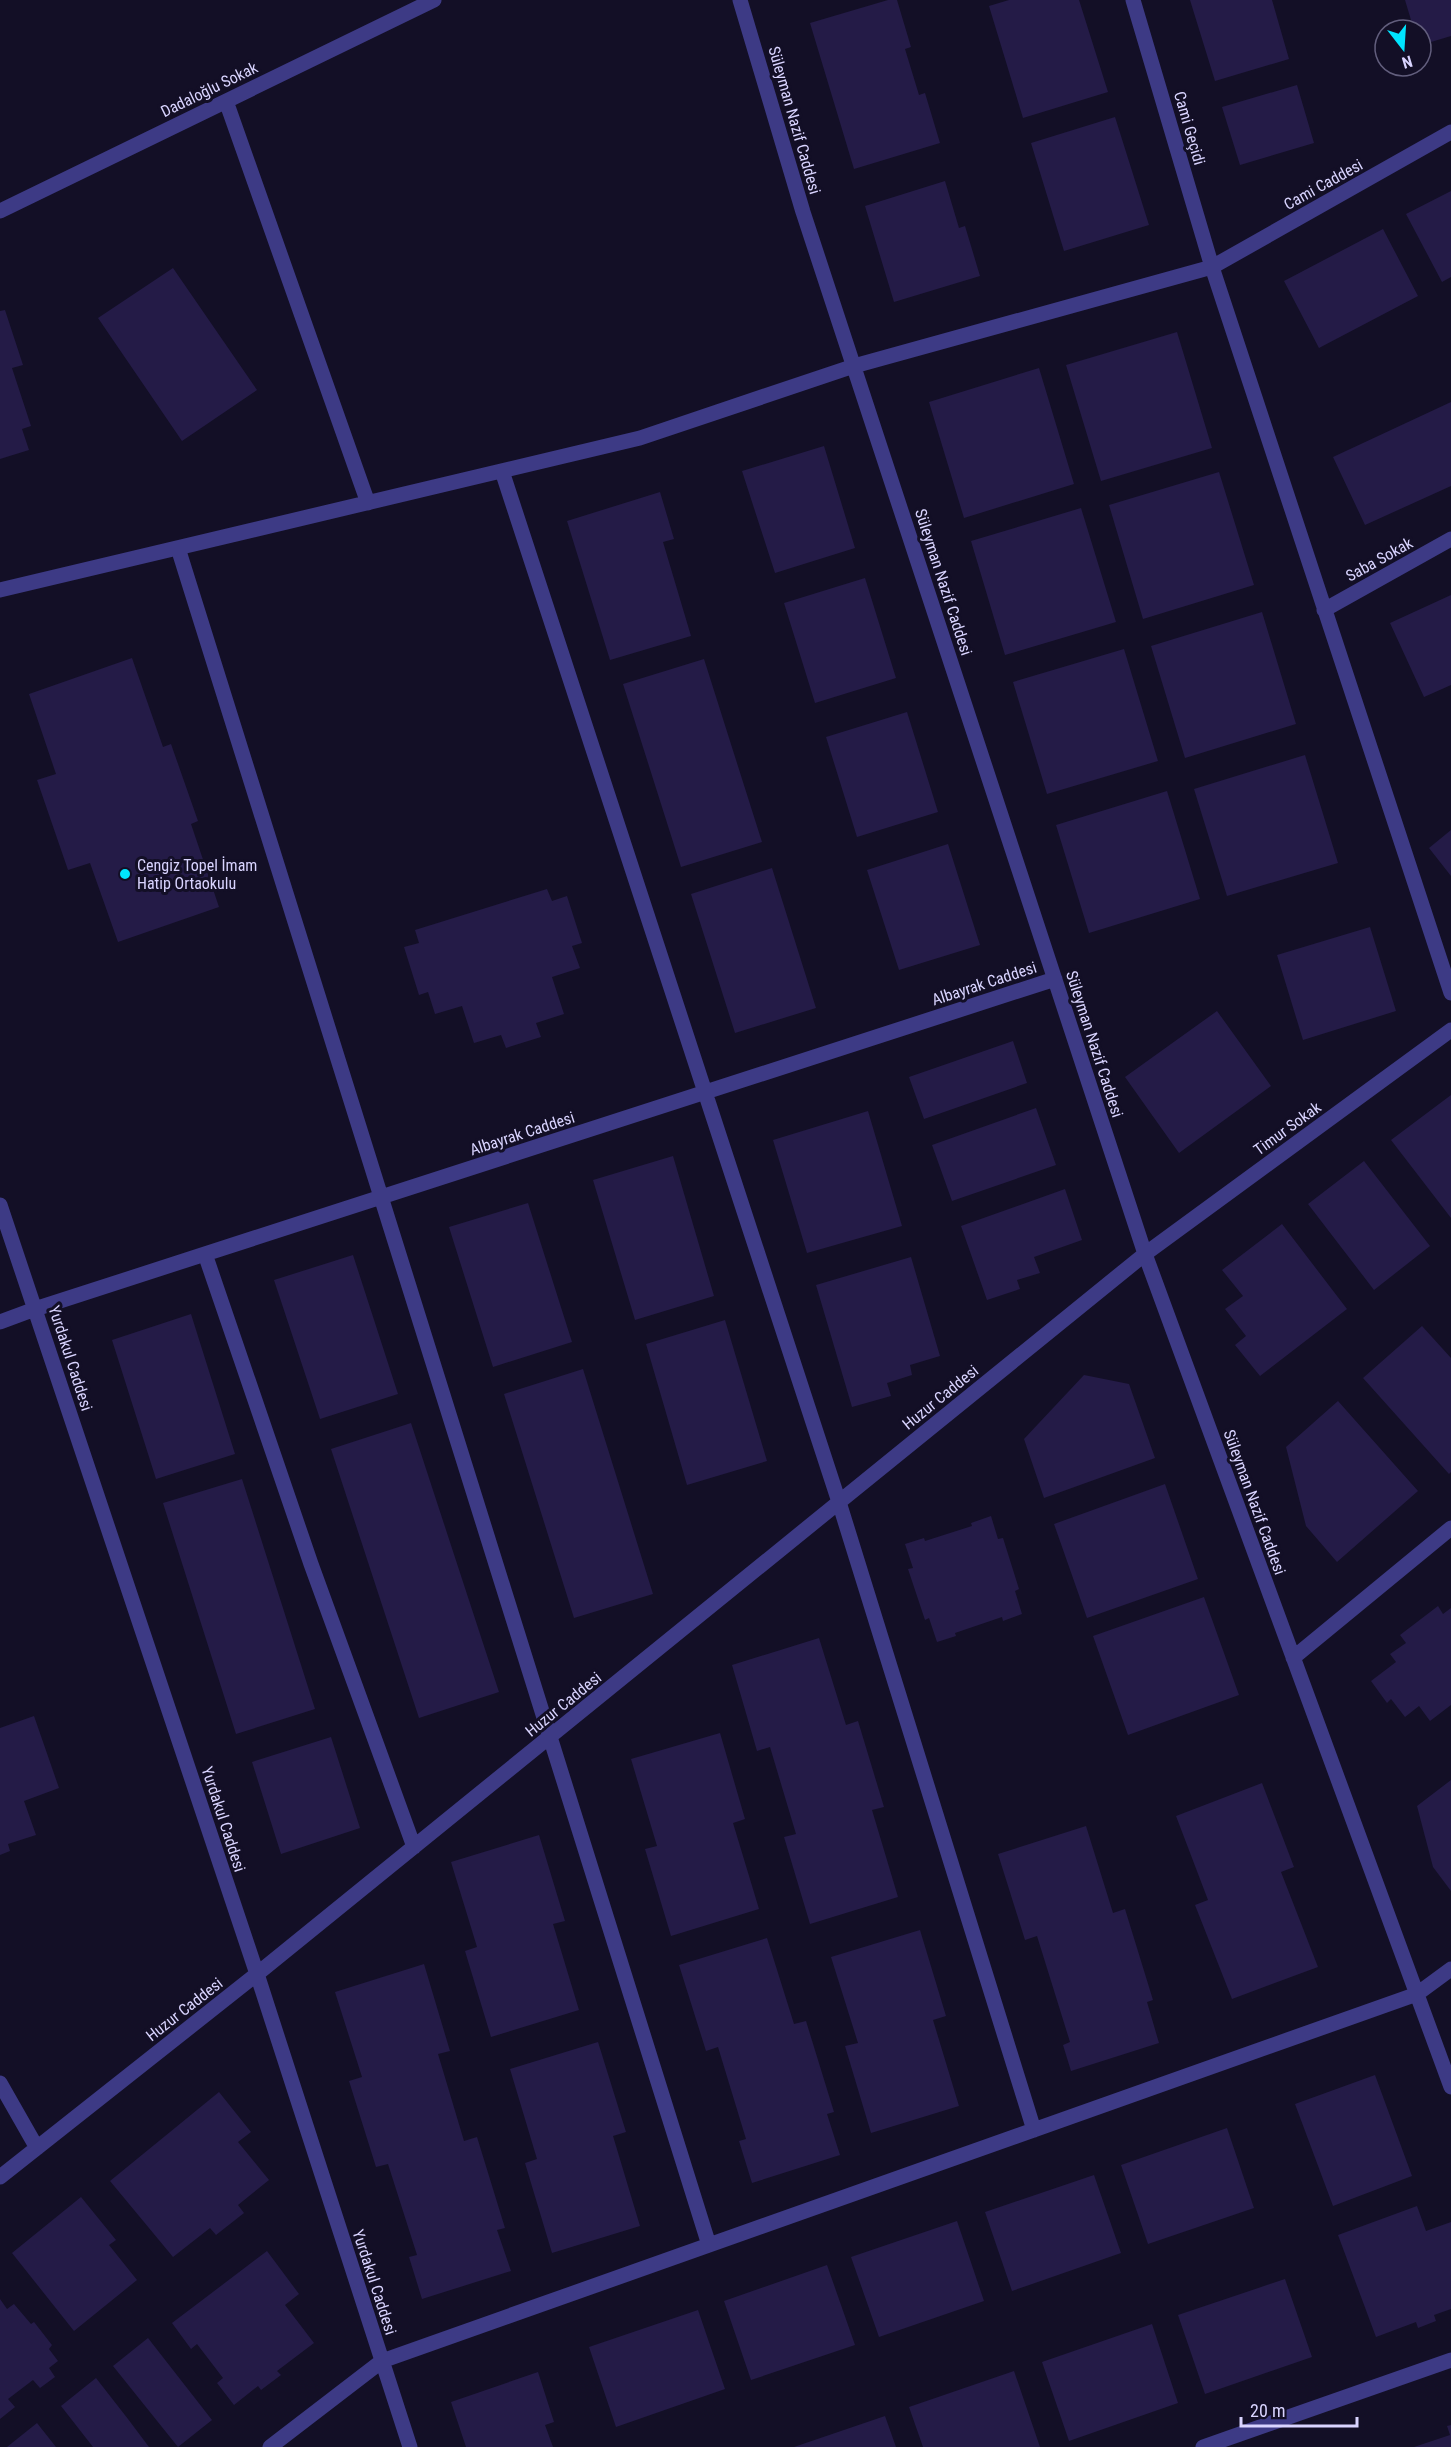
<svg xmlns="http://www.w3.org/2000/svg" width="1451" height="2447" viewBox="0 0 1451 2447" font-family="'Roboto Condensed',sans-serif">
<rect width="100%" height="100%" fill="#130f26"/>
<path fill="#241b47" d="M888,0H897L911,47L905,49L919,95L925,93L940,143L854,169L810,23Z
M1009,0H1079L1108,92L1023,118L989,6Z
M1190,0H1272L1289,59L1215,81Z
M1405,0H1451V36L1421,45V30H1414Z
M1297,85L1314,143L1240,165L1222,107Z
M1115,117L1149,225L1064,251L1031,143Z
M945,181L959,228L965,226L980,276L894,302L865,206Z
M1451,191V277L1442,282L1406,214Z
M1383,229L1418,296L1319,348L1284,281Z
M173,268L257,390L182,441L98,318Z
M5,310L23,365L12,368L31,426L22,429L29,450L0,459V311Z
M1177,332L1212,448L1101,481L1066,365Z
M1039,368L1074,484L964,518L929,402Z
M1451,402V486L1365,525L1333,457Z
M824,446L855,548L775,573L742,471Z
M1219,472L1254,585L1143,619L1109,505Z
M660,492L674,539L663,542L691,636L610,660L567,521Z
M1081,508L1116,622L1005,655L971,541Z
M865,578L896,678L815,703L784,603Z
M1451,595V685L1424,697L1390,623Z
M1262,612L1296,724L1185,758L1151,646Z
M1124,649L1158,761L1047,794L1013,682Z
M132,658L163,747L171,744L198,821L191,824L219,907L118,942L90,863L68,870L37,780L56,774L29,694Z
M704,659L762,842L681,867L623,684Z
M907,712L938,812L857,837L826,737Z
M1305,755L1338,863L1227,896L1194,789Z
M1167,791L1200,899L1089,933L1056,825Z
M1451,830V876L1429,848Z
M948,844L980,945L899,970L867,870Z
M772,868L816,1008L735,1033L691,894Z
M547,889L552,901L567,896L582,943L572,946L580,968L552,977L564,1014L536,1023L541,1037L506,1048L501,1035L474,1043L462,1006L435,1014L428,992L419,995L404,947L419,943L415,930Z
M1370,927L1396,1011L1303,1040L1277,955Z
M1217,1011L1271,1086L1179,1153L1125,1077Z
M1013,1041L1027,1083L924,1119L909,1077Z
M1451,1095V1218L1391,1140Z
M1036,1108L1056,1165L952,1201L932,1145Z
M868,1111L902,1226L807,1253L773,1140Z
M673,1156L714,1296L635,1320L593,1180Z
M1364,1161L1430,1246L1374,1290L1308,1204Z
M1065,1189L1082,1240L1034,1257L1040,1273L1017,1280L1020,1289L987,1300L961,1226Z
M528,1203L572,1342L493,1367L449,1227Z
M1282,1224L1347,1309L1260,1376L1235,1345L1246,1336L1225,1309L1243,1296L1222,1270Z
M353,1255L398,1394L320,1419L274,1280Z
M911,1257L940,1356L910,1365L912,1375L887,1383L891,1396L852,1407L816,1285Z
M191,1314L235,1454L156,1479L112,1340Z
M725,1320L767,1461L687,1485L646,1344Z
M1422,1326L1451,1358V1472L1449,1474L1363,1378Z
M583,1369L653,1594L574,1618L504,1394Z
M1084,1375L1129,1384L1155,1458L1044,1498L1024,1439Z
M1338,1401L1418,1491L1337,1562L1306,1526L1286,1447Z
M411,1423L499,1692L419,1718L331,1449Z
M242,1479L315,1709L236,1734L163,1503Z
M1165,1484L1198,1579L1087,1618L1054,1524Z
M991,1516L998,1539L1003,1538L1019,1589L1015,1591L1022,1614L1003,1621L1002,1617L955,1633L956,1636L937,1642L929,1618L925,1620L908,1569L913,1568L905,1544L924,1538L925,1541L972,1526L971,1523Z
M1204,1597L1239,1695L1128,1735L1093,1636Z
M1438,1606L1443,1614L1451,1608V1705L1430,1721L1419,1706L1405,1717L1391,1699L1387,1703L1371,1681L1396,1662L1390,1654L1406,1643L1400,1635Z
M819,1638L846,1725L858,1721L884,1807L872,1810L898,1897L810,1924L784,1837L796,1834L770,1747L757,1751L732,1665Z
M34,1716L59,1788L24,1801L36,1835L8,1844L10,1851L0,1855V1728Z
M720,1733L745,1819L733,1823L759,1909L671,1936L645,1849L657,1846L631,1759Z
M331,1737L360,1828L281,1854L252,1762Z
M1451,1780V1891L1433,1867L1417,1806Z
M1262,1783L1294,1867L1281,1872L1318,1967L1232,1999L1195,1905L1208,1900L1176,1816Z
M1086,1826L1113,1913L1125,1909L1153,2000L1147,2002L1159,2043L1071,2071L1063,2045L1070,2042L1037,1936L1025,1940L998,1854Z
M539,1835L565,1921L553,1924L579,2010L491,2037L465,1951L477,1947L451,1862Z
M920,1930L946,2016L933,2020L959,2106L871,2133L845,2046L858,2043L831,1957Z
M767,1938L794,2024L806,2021L834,2112L827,2114L840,2155L752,2183L739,2141L746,2139L718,2047L706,2051L679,1965Z
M424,1964L450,2051L438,2054L464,2141L477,2137L505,2228L497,2230L511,2271L422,2299L409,2257L417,2255L388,2164L376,2167L349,2081L362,2077L335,1992Z
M598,2042L626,2132L613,2136L640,2226L552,2253L525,2163L537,2159L510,2069Z
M1375,2075L1412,2176L1333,2206L1295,2104Z
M219,2092L251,2132L238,2142L269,2180L238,2205L244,2213L216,2235L210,2228L173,2257L110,2181Z
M1227,2128L1254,2208L1148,2244L1121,2165Z
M1094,2175L1121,2253L1012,2291L985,2212Z
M81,2197L116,2240L109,2245L137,2280L74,2331L12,2253Z
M1417,2206L1426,2231L1451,2222V2309L1434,2315L1436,2321L1418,2328L1416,2322L1376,2337L1338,2235Z
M957,2221L984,2301L879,2337L851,2257Z
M267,2251L299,2294L285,2305L314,2343L277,2371L281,2375L261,2390L258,2386L234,2405L217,2383L223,2378L197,2344L191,2349L172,2323Z
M827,2265L855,2345L751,2380L724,2301Z
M1285,2279L1312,2357L1205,2394L1178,2315Z
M0,2299L7,2309L14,2304L31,2324L34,2322L52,2345L49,2349L58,2361L49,2368L55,2377L40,2388L33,2380L8,2399L15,2407L0,2419Z
M698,2310L725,2389L616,2427L589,2347Z
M1152,2324L1178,2403L1069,2441L1042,2362Z
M148,2338L212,2420L178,2447L113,2366Z
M1014,2371L1040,2447H923L909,2407Z
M538,2372L554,2422L545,2425L553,2447H466L451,2402Z
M96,2378L128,2419L149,2447H93L61,2406Z
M885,2416L896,2447H794Z
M37,2423L56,2447H7Z
M1451,2425V2447H1414L1450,2435L1447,2426Z"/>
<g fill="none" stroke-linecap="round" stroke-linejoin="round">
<path stroke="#3d3a85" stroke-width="15" d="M740,0L803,212L1145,1254L1451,2087
M1133,0L1212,267L1451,993
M226,101L368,503
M0,211L434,0
M502,471L839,1502L1034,2130
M178,548L709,2245
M0,590L640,438L854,366L1212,267L1451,132
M1324,610L1451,539
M0,1205L257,1974L410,2447
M205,1254L311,1564L414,1847
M0,1322L35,1309L1055,979
M1293,1658L1451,1528
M0,2083L37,2148
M0,2177L257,1974L1145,1254L1451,1030
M270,2447L382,2361L1417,1994L1451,1969
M1203,2447L1451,2360"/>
</g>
<circle fill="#00e5ff" stroke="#130f26" stroke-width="2" cx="125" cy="874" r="6"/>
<g text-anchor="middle" stroke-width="6" stroke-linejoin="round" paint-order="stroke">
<g font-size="16" fill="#d9d4ff" stroke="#130f26">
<text transform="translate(209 89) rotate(-26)" y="6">Dadaloğlu Sokak</text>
<text transform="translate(795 120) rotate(74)" y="6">Süleyman Nazif Caddesi</text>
<text transform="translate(1190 128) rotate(74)" y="6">Cami Geçidi</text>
<text transform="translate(1323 184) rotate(-29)" y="6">Cami Caddesi</text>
<text transform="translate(1379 559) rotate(-29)" y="6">Saba Sokak</text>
<text transform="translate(944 582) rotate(72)" y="6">Süleyman Nazif Caddesi</text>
<text transform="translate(984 983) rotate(-18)" y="6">Albayrak Caddesi</text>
<text transform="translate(1095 1044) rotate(72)" y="6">Süleyman Nazif Caddesi</text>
<text transform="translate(1287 1128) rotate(-36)" y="6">Timur Sokak</text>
<text transform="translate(522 1133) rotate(-18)" y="6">Albayrak Caddesi</text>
<text transform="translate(71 1358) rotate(72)" y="6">Yurdakul Caddesi</text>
<text transform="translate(940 1397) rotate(-39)" y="6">Huzur Caddesi</text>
<text transform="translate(1255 1502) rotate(70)" y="6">Süleyman Nazif Caddesi</text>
<text transform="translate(563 1704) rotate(-39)" y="6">Huzur Caddesi</text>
<text transform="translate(224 1819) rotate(72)" y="6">Yurdakul Caddesi</text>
<text transform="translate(184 2009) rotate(-38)" y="6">Huzur Caddesi</text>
<text transform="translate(375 2282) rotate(72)" y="6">Yurdakul Caddesi</text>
</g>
<g font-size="16" fill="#d9d4ff" stroke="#130f26" text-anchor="start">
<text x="137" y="871">Cengiz Topel İmam<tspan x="137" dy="18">Hatip Ortaokulu</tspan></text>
</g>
</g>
<g transform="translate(1403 48) rotate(163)"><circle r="28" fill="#130f26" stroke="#625e7d" stroke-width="1.5"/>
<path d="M0-4.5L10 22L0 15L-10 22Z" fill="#00e5ff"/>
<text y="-9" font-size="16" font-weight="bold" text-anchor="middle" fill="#d9d4ff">N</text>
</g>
<path d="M1241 2417v9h116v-9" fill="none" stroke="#d9d4ff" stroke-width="3"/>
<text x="1250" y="2417" font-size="18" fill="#d9d4ff" stroke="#130f26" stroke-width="4.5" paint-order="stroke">20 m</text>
</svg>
